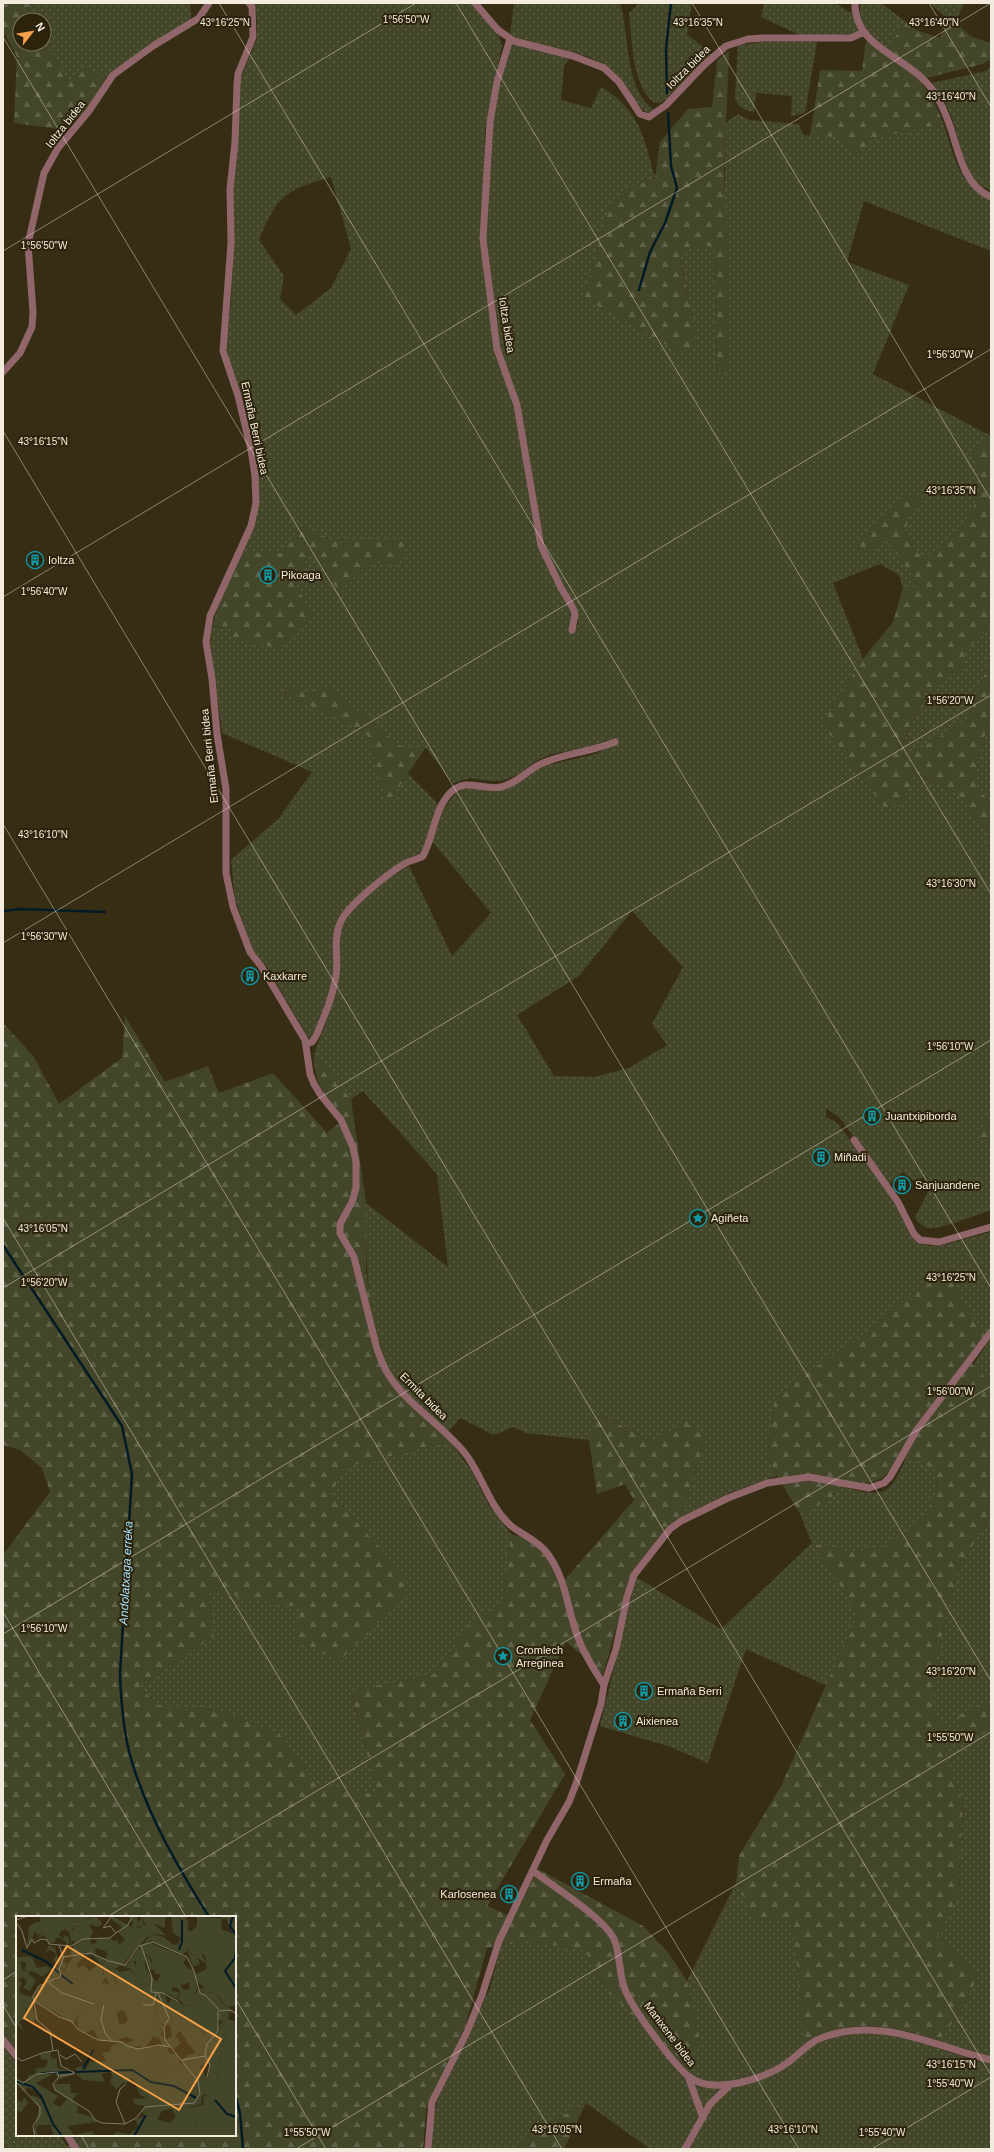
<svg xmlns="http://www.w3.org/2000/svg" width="994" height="2152" viewBox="0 0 994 2152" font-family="Helvetica,sans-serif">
<defs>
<pattern id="grass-dots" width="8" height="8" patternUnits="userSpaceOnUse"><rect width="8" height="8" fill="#434629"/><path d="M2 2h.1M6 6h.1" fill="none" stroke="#5f6148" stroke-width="1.8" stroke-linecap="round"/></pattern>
<pattern id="forest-firs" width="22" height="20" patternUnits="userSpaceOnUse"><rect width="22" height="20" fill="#434629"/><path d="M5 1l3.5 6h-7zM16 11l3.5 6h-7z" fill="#5f6148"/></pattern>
</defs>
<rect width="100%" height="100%" fill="#372d15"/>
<path fill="url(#grass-dots)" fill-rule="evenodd" d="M29,3H190L191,19L106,78L85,68L68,84L53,53L44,44V20H27Z
M254,3H471L499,36L502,46L485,129L484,196L481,240L495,353L515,406L537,539L543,559L553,580L571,610L570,629L574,631L578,625V612L551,562L544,541L519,403L500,349L485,237L492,121L507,51L513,44L569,59L564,66L561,100L591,108L601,87C641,111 643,136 655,178L625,190L609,208L584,298L679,352L698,346L680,257L696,245L714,247L717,374L727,370C727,287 723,205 726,123L738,114L749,120L798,124L804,135L835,137L857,155L871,139L944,124C954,159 958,181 991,201V251L864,201L847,262L909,285L873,374L991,436V438L972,449L983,488L960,532L923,560L905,533L909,517L926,499L907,496L875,523L857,547L865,553L887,540L916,582L914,589L903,587L899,575L880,564L833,583L863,659L822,724L885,809L902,802L915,773L956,793L989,833V853L991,854V1117L977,1132L991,1149V1210C979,1214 939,1230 929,1228C921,1226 919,1223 915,1217L930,1188L923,1177L915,1182L903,1172L889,1185L840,1118L826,1108V1117L836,1122L845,1133L897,1205L910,1235L917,1241L929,1246L947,1244L991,1232V1383L973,1365L989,1341L959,1298L951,1266L931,1275L872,1330L808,1372L774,1402L767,1459L777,1476L729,1493L681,1517L707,1436L684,1422L653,1442L602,1415L589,1440L526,1433L513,1427L494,1435L460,1418L449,1431C436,1419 407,1396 398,1383C365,1333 366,1261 366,1203L448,1267L437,1174L363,1091L351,1099L314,1054C323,1029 336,1002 339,975C341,964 337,953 338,942C340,912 385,879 409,866L452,956L491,913L432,841L442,812L456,793L468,787L490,791L500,790L516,784L544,766L592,755L612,747V739L591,747L552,754L538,760L517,775L501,781H491L470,778L453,783L426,748H403L328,685L318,694L283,687L285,695L344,721L368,736L387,804L408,774L439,805C435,816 429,841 424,848C419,856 411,856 404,861C384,875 358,892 344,912C331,930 335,948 334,968C333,987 321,1021 311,1037H308L266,966L252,949L235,899L231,860L279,818L312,772L222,733L210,643L212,627L230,626L233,640L277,648L315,615L294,586L312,549L339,592L369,563H402L407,542L330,539L303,526L282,553H242L253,529L258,505V468L242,398L227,355V337L231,302L234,228L231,199L239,122L240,80L257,39V18ZM331,177L351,249L331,288L296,315L280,299L284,276L259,240C278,195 285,190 331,177ZM632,911L683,967L652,1024L667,1045L629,1068L594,1077L554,1076L517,1015L579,976Z
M514,3H620C630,34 624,92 655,110L649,113C637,111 621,77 607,67C580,48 540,48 510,35Z
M639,3H692L687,34L711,54L665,100L659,103L653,102C632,84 632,39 629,13Z
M764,3H835L849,12L860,11L861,3H881L906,22L886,49L870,34L865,26L854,34L802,36L761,17Z
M930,3H965L955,21H950Z
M758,42H817L805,113L791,116L792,96L756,93L754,112C745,110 738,108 735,98L738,46Z
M991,66V191C958,176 963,147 952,118C947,105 940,94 932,83L986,71Z
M991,625V657L967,720L904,758L899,752L926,692L964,667V652Z
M991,712V804L973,781Z
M450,1441L473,1473L488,1504L511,1534L503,1604L471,1623L435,1674L351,1692L377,1794L317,1785L279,1733L217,1710L155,1705L140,1686L213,1637L209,1591L301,1608L405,1577L332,1494L343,1468Z
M907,1455L937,1471L936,1498L916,1526L887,1546L849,1552L812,1543L858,1613L827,1686L746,1649L708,1763L671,1747L600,1726L636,1577L721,1629L812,1543L800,1514L831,1499L840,1486C883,1498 890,1498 907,1455Z
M991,1516V1704L959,1715L964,1730L991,1735V2057L939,2041L961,2011L978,1977L938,1936L959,1891L963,1801L946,1762L945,1733L933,1708L934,1671L949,1603L960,1565Z
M736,1883L754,1918L793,1919L805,2050C837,2029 888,2030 924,2042C932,2045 941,2049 949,2052C963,2057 977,2060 991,2063V2149H650L586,2103L526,2135L518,2149H432L433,2116L439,2096L490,1988L501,1945L527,1941L585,1950L605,1989L700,2039L687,1981Z
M3,2045L17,2065V2135H60L67,2147L66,2149H3Z"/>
<path fill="url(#forest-firs)" d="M3,3H29L27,20H20V44H44L53,53L68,84L85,68L106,78L92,102L67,130L14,123L17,57L3,31Z
M950,21H955L970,36L990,43L991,59L983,64L926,78L922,84L931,96L944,124L871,139L857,155L835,137L810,136L820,70L862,71L865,47L870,34L886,49L906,22L916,30L940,38Z
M729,51L724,174L727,240V370L717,374L714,247L696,245L680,258L698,346L679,352L584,298L609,208L625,190L655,178L660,142L688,109L712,107L717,61Z
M991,438V625L965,652V667L926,692L899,751L904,758L967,720L991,657V712L973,781L991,804V854L989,853V833L956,793L916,773L902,802L885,809L822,724L863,659L893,622L903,587L914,589L916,582L887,540L865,553L857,547L875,523L907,496L926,499L909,517L905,533L923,560L960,532L983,488L972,449Z
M303,526L330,539L407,542L402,563H369L339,593L312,549L295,586L315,615L277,648L233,640L230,626L212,627L220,600L242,553H282Z
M328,685L403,748L426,747L387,805L368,736L344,721L285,695L283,686L318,694Z
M125,1016L165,1082L208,1066L219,1093L273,1073L327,1133L344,1119C325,1094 314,1087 314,1054L351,1099L366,1203V1273L380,1349L398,1384L449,1431L450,1441L343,1468L332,1494L406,1577V1597L339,1661L294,1641L301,1608L209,1591L213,1637L140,1686L156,1705L217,1710L279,1733L317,1785L377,1794L351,1691L435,1674L471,1622L503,1604L511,1534L540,1543L563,1582L634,1500L625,1484L597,1494L589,1440L601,1415L653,1442L684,1421L707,1436L681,1517L667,1527L631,1573L603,1675L566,1641L530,1720L565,1774L487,1906L514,1918L538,1869L643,1926L667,1951L687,1981L700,2039L688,2066L605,1989L585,1950L527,1941L487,1948L465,2027L426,2110L423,2149H66L75,2135H235V1917H17V2061L3,2044V1555L50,1492L42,1468L20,1450L3,1445V1023L34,1057L59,1104L122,1058Z
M991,1117V1149L977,1132Z
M951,1266L959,1298L985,1335L968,1360L991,1383V1516L960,1565L949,1603L934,1671L933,1708L945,1733L946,1762L963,1801L959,1892L938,1936L978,1977L961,2011L939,2041C893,2025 847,2017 804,2044L793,1919L754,1918L736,1883L739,1856L781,1786L858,1613L812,1543L849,1552L887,1546L916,1526L936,1498L937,1471L907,1455L882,1478L865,1485L844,1481L831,1499L800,1514L767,1459L774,1402L808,1372L872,1330L931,1275Z
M991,1704V1735L964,1730L958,1715Z
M586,2103L564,2149H518L526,2135Z"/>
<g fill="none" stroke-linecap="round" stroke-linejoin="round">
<path stroke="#021b26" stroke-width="2.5" d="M667,93L666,49L671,3
M639,290L650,252L665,223L677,188L671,166L668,113
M3,911L20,909L105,912
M3,1245L122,1426L132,1474L120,1674C121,1700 124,1737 132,1762C149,1818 178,1867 209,1917
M235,2094L240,2113L243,2149"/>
<path stroke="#90666b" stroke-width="7" d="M249,3L252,7L253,37L238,74L237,85L235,142L230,189L231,243L223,351L238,396L251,450L255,476L256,503L251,526L210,616L206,642L212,679L217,734L226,789V873L233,907L250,952L261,966L305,1040L310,1074L314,1084L320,1094L341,1120L353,1147L356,1162V1188L352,1202L340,1224V1233L354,1257L377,1349C381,1359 384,1369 390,1377C409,1406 442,1425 464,1452C482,1474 488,1504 509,1524C521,1535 538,1540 547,1553C567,1579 567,1611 579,1640C585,1656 595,1671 604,1685
M475,3L498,30L514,41L573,56L604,68L619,82L640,114L649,117L666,105L704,65L726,46L748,39L764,38H851L864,32
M855,3C854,45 902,56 925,81C938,94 945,112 951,129C959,154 964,185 991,197
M510,39L497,82L490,122L483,239L497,349L517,405L541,546L561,588L573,608L575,614L572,630
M3,372L20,353L32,327L33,312L28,244L44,173L58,148L89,111L113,75L153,46L199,18L209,3
M307,1044L312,1042L316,1036C324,1017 333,997 336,975C339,957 332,940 341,921C349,905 387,874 404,864C410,860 417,860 423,856C434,836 434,809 451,792C467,777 483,791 501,787C517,784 528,769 543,763C566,753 591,752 615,742
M854,1140L898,1202L914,1234L920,1240L939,1242L991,1227
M533,1871C554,1887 603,1917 614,1939C621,1955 618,1975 626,1992C635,2012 672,2062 688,2076C712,2096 765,2079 787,2063C800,2054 808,2042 824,2037C882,2016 936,2047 991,2060
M3,2040L17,2057
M688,2076L703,2118
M67,2135L76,2149
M428,2149L432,2102L467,2032L482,1995L499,1941L547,1840L569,1802L576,1784L601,1704L604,1685L616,1649L627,1597L634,1575L670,1529L681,1521L728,1498L767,1483L809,1477L869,1488L884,1483L890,1477L916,1431L991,1332
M685,2149L710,2104L729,2086"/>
</g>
<path fill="none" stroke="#f3ecde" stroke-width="1" stroke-opacity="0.45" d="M219,3L991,1288M456,3L991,894M692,3L991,500M929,3L991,107M3,37L991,1681M3,251L416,3M3,431L991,2075M3,597L991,3M3,824L799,2149M3,943L991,349M3,1218L562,2149M3,1288L991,695M3,1612L186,1917M3,1634L991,1040M107,1917L991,1386M3,1980L17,1971M235,1998L326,2149M3,2005L17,2029M81,2135L89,2149M296,2149L991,1732M872,2149L991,2077"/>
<defs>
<g id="building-ring" transform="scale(0.9)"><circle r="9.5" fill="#2d230b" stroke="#0f9aa8" stroke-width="1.5"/><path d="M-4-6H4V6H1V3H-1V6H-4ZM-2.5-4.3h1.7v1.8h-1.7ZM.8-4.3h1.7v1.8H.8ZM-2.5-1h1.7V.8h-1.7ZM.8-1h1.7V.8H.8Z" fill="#0f9aa8"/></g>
<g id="sight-ring" transform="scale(0.9)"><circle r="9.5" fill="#2d230b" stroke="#0f9aa8" stroke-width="1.5"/><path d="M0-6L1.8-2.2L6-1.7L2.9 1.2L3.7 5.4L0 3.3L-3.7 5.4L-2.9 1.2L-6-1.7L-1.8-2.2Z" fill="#0f9aa8"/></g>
</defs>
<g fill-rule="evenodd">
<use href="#building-ring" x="35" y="560"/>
<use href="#building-ring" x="268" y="575"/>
<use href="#building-ring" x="250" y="976"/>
<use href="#building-ring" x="872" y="1116"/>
<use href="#building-ring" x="821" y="1157"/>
<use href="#building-ring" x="902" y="1185"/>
<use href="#sight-ring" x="698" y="1218"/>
<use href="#sight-ring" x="503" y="1656"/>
<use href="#building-ring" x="644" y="1691"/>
<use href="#building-ring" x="623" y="1721"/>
<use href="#building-ring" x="580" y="1881"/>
<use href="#building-ring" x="509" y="1894"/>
</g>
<g text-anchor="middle" stroke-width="4" stroke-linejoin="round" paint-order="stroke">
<g font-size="11" fill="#f3ecde" stroke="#2d230b">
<text transform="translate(688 67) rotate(-45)" y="4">Ioltza bidea</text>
<text transform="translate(65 124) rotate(-52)" y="4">Ioltza bidea</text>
<text transform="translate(507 325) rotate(81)" y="4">Ioltza bidea</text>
<text transform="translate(255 428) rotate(78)" y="4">Ermaña Berri bidea</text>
<text transform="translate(209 756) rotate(-96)" y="4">Ermaña Berri bidea</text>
<text transform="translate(424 1396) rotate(45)" y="4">Ermita bidea</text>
<text transform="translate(670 2034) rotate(53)" y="4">Manixene bidea</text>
</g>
<g font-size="11" fill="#f3ecde" stroke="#2d230b" text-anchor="start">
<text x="48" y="564">Ioltza</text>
<text x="281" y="579">Pikoaga</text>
<text x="263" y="980">Kaxkarre</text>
<text x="885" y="1120">Juantxipiborda</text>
<text x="834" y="1161">Miñadi</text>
<text x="915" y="1189">Sanjuandene</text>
<text x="711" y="1222">Agiñeta</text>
<text x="516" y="1654">Cromlech<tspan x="516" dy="13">Arreginea</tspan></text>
<text x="657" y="1695">Ermaña Berri</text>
<text x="636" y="1725">Aixienea</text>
<text x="593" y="1885">Ermaña</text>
<text x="496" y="1898" text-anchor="end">Karlosenea</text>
</g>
<g font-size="12" font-style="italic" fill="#a4e2ff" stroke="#2d230b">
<text transform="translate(126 1573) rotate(-87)" y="4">Andolatxaga erreka</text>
</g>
</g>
<g transform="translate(16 1916)">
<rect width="220" height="220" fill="#372d15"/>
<path d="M49,0H77L62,6L57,5L52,10L62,8L59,13L57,12L53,16L49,13L45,15L43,19L47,23L49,19L53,22V27L41,21L39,26L33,28L28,19L21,23L34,5H44ZM125,2L128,9L137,7L150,19L135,18V25L132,26L171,42L167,47L174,54L177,52L179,58L191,53L189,74L179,84L176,79L188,71L182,66L181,71L180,65L176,66L181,72L174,74L173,66L166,69L157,67L156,75L164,77L161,82L164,85L148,76L152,89L140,90L141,103L148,110L146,118L142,113L130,131L115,130L110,127L118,124L111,121L97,125L83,124L77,113L70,117L62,113L61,103L65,96L61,101L58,108L18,84V77L23,71L32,67L28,63L36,57L35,53L26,61L19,56L9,54L10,46H4L1,42L11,40L16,41L21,52L31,50L35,53L37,50L43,53L44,59L37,63L40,66V62L45,61L63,66L56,64L57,61L66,66L48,55L58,39L62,40L54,38L57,32H68L71,35L64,40L71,39L60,48L63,52L68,49L73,55L82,49L88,56L85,61H90L86,67L93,68L96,74L112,65H106L99,57L114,54L122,58L124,54L130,56L139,69L145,59L139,57L138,53L142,55L133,39L130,38L129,42V54L120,52V43L115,42L134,20L131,21L125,14V9L120,11ZM107,94L112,103L109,108H103L101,96ZM33,29L39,32L42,43L49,38L46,45L51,49L48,53L43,51L46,46L42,48L37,44L40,40L39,37L34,34L30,36ZM172,37L181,39L185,37L191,49L181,41L184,48L177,51ZM84,41L103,49L102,52H99L98,58L102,63V69L95,54L80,43ZM11,57L20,64L14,75L7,72L11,66L7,61ZM3,64L6,67L3,74L5,78L17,81V100L9,99L11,93L0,83V65ZM188,76L199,77L212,94L207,105L201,104L202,116L212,103L220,106V112L209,118L200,166L193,182L196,191L172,203L178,202L181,210L179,212L153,207L160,201L155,190L165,189L167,193L187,189L188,179L192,181L188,177L194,173L189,163L193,158V147L184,150L187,161L182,164L169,150L173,144L185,139L180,138L175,130L180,127L190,132L195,122L179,110L168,107L158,94L161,87L173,90L177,84L180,88L175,90L183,91L187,87L180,86ZM154,98L157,105L155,110H161L165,115L159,119L165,127L158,133L149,124L156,120L154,110L151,109L152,99ZM131,131H140L145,135L153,152L137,164L131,155L137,149L139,141L130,142Z" fill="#434629" fill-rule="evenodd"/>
<path d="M49,0L51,5H34L32,8L35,13L32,16L27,15L22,19L19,16L11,32L13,14L11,13L19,6H24V1ZM80,0L86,7L83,11L73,8L77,17L73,23L76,28L80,27L81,23L94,22L99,26L101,23L102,28L106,27L109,23L102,16L106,11L96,4V0L116,11L117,6H114L116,0H121V5H123L120,11L126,12L125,14L131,21L106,49L112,48L115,42L123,41L124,44L118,45L120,52L130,53L142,68L135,71L136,66L130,56L124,54L122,59L113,52L97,48H101L90,43L91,36L84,33L79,32L80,39L84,41L80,43L77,38L70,41L71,35L68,32H57L58,27L61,26L57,25L51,29L49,25L54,27L55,24L53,16L63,10H52V5L62,6ZM124,0H149V12L137,7L134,11L131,10ZM155,0H171L170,4L172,5V14L175,16L181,10V0L205,3L206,0H220V89L212,91L220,98L213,96L212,103L200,117L212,95L205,83L199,77L191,76L189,80L181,85L189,87L183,91L175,90L180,88L177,85L174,89H168L162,82L165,78L162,72L157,71L154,66L161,63L167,74L180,72L175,66L179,63L182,74L176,79L179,84L189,74L191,53L189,40L185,37L181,39L172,37V34L166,39L135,25V18L148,21L157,29L162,28L165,22L157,17ZM206,3H210L217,18L205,13ZM0,36L7,54L15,56L0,65ZM132,38L135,46L143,47V55L131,53L130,41ZM82,46L93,51L101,69V63L98,58L99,52L105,57L99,58L106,65L114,66L103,69L104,73L96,74L90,61L84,64L83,58L88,59V56L82,51ZM43,52L66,65V66L57,61L56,64L63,66L55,73ZM0,83L11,87L9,99L17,100L18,97L20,102L18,106L13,103L3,105L8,116L0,107ZM155,83L165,88H161L158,94L168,107L179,110L188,118L192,117L195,122L190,132L180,128L178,130L173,129L161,110H154L157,105L154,98L152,99L151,109L142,107L140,88L151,90ZM220,112V220H97L100,216L113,218L123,211L119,203L129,201L126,195L128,190L119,188L117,183L132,182L124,179L117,162L113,163L110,168L107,166L101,173L94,167L96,159L94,156L85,158L89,166L67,164L59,157L43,164L39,157L20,167L42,180L37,187L44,191L51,183L39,174L38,168H54L55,177H61L56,185L62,190L61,197L77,201L81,206L51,210L58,219L76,215L78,218L74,220H37L35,209H22L20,214L22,219L17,220L23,192L15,181L16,179L29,185L18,173L11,172L9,176L7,175L0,164L10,166L12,160L20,157L19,153L30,151L32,144L25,143L24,138L35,136V142L41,143V152L60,156V152L67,150L69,154L74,146L90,145L86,136H93L97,128L104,127L97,125L102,124L121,132L131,131L130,142L140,141L142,149L136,150L132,155L137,164L153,152L145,149L147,143L145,135L140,131L146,129L143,121L141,123L136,119L142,113L154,131L151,132L154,138H160L166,149L168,147L165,144L174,138H180L186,141L173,144L169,151L181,164L187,161L184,150L187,154L194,173L186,180L185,188L167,193L164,188L155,190L156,193L146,195L141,203L157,208L161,205H170L179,212L181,210L178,202L172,203L171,196L196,191L193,182L200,166L209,118ZM8,181L12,187L5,196L0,194V187L2,184L6,186Z" fill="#434629" fill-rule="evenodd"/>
<path fill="none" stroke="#021b26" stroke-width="2" d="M217,0L214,10L220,19M6,34L31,46L43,57M163,34L166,26V4M220,34L219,42L209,55L220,72M45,59L57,68M67,153L78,133M59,156L116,154L135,166L158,170L180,182M25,157L56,156M0,165L17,171L25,180L37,208L46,220M199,184L211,198L220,201M118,220L130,199"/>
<path fill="none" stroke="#827965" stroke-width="1" d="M96,0L87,12L94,10L100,17L112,9L116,0M0,4L12,0M0,6L6,15L11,32M43,29L47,41L74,37L93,45L109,49L123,30L137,26L171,41L178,55L184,77L190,80L204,95M125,29L136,62L135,76L147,77L163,86M11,32L16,23L18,27L25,23L31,24L33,28L55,30L67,23L94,22L100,17M33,67L46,77L78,88M17,84L43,101L55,105L63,114L82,124L106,126L111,130L122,133L143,129L155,131M88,89L85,103L89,117L96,125M127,89H137L140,77M204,95L214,94L220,97M37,135L34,115L21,104L17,80L23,70L45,60L43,52L48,41M44,139L50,143L59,138L66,146M189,140L194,149L191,161M0,141L6,145L26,137L42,134L45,150L59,157M166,144L189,140L191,128L202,115V95M44,160L58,158M0,163L7,167L21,158L41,156L43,161L37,168L39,174L73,195L79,204L86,207L109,208L120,202L129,191L178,187L184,178L182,165L149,124L148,111L153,102L142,77M0,166L24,191V199L17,210L19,220M109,208L100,186L104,173L110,168"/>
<path fill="#f6a248" fill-opacity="0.15" stroke="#f6a248" stroke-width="2" d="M51,30L205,123L163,194L8,102Z"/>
<rect width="220" height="220" fill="none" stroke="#f3ecde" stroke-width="2"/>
</g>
<g font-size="10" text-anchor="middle" fill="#f3ecde" stroke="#2d230b" stroke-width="4" stroke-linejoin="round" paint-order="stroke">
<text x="406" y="23">1°56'50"W</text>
<text x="225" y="26">43°16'25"N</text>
<text x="698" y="26">43°16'35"N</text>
<text x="934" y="26">43°16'40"N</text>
<text x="951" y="100">43°16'40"N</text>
<text x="44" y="249">1°56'50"W</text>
<text x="950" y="358">1°56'30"W</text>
<text x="43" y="445">43°16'15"N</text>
<text x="951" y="494">43°16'35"N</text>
<text x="44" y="595">1°56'40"W</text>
<text x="950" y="704">1°56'20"W</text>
<text x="43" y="838">43°16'10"N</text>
<text x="951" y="887">43°16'30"N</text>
<text x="44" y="940">1°56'30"W</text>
<text x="950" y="1050">1°56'10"W</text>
<text x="43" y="1232">43°16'05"N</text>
<text x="951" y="1281">43°16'25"N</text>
<text x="44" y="1286">1°56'20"W</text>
<text x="950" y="1395">1°56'00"W</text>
<text x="44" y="1632">1°56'10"W</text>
<text x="951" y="1675">43°16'20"N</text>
<text x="950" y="1741">1°55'50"W</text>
<text x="951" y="2068">43°16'15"N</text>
<text x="950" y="2087">1°55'40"W</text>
<text x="557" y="2133">43°16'05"N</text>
<text x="793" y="2133">43°16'10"N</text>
<text x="307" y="2136">1°55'50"W</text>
<text x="882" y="2136">1°55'40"W</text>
</g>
<rect width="994" height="2152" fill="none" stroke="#f3ecde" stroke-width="8"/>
<g transform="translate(32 32) rotate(59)"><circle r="19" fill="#2d230b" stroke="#7c735f"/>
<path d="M0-3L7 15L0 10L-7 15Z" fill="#f6a248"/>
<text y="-6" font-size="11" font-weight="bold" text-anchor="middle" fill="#f3ecde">N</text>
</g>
</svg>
